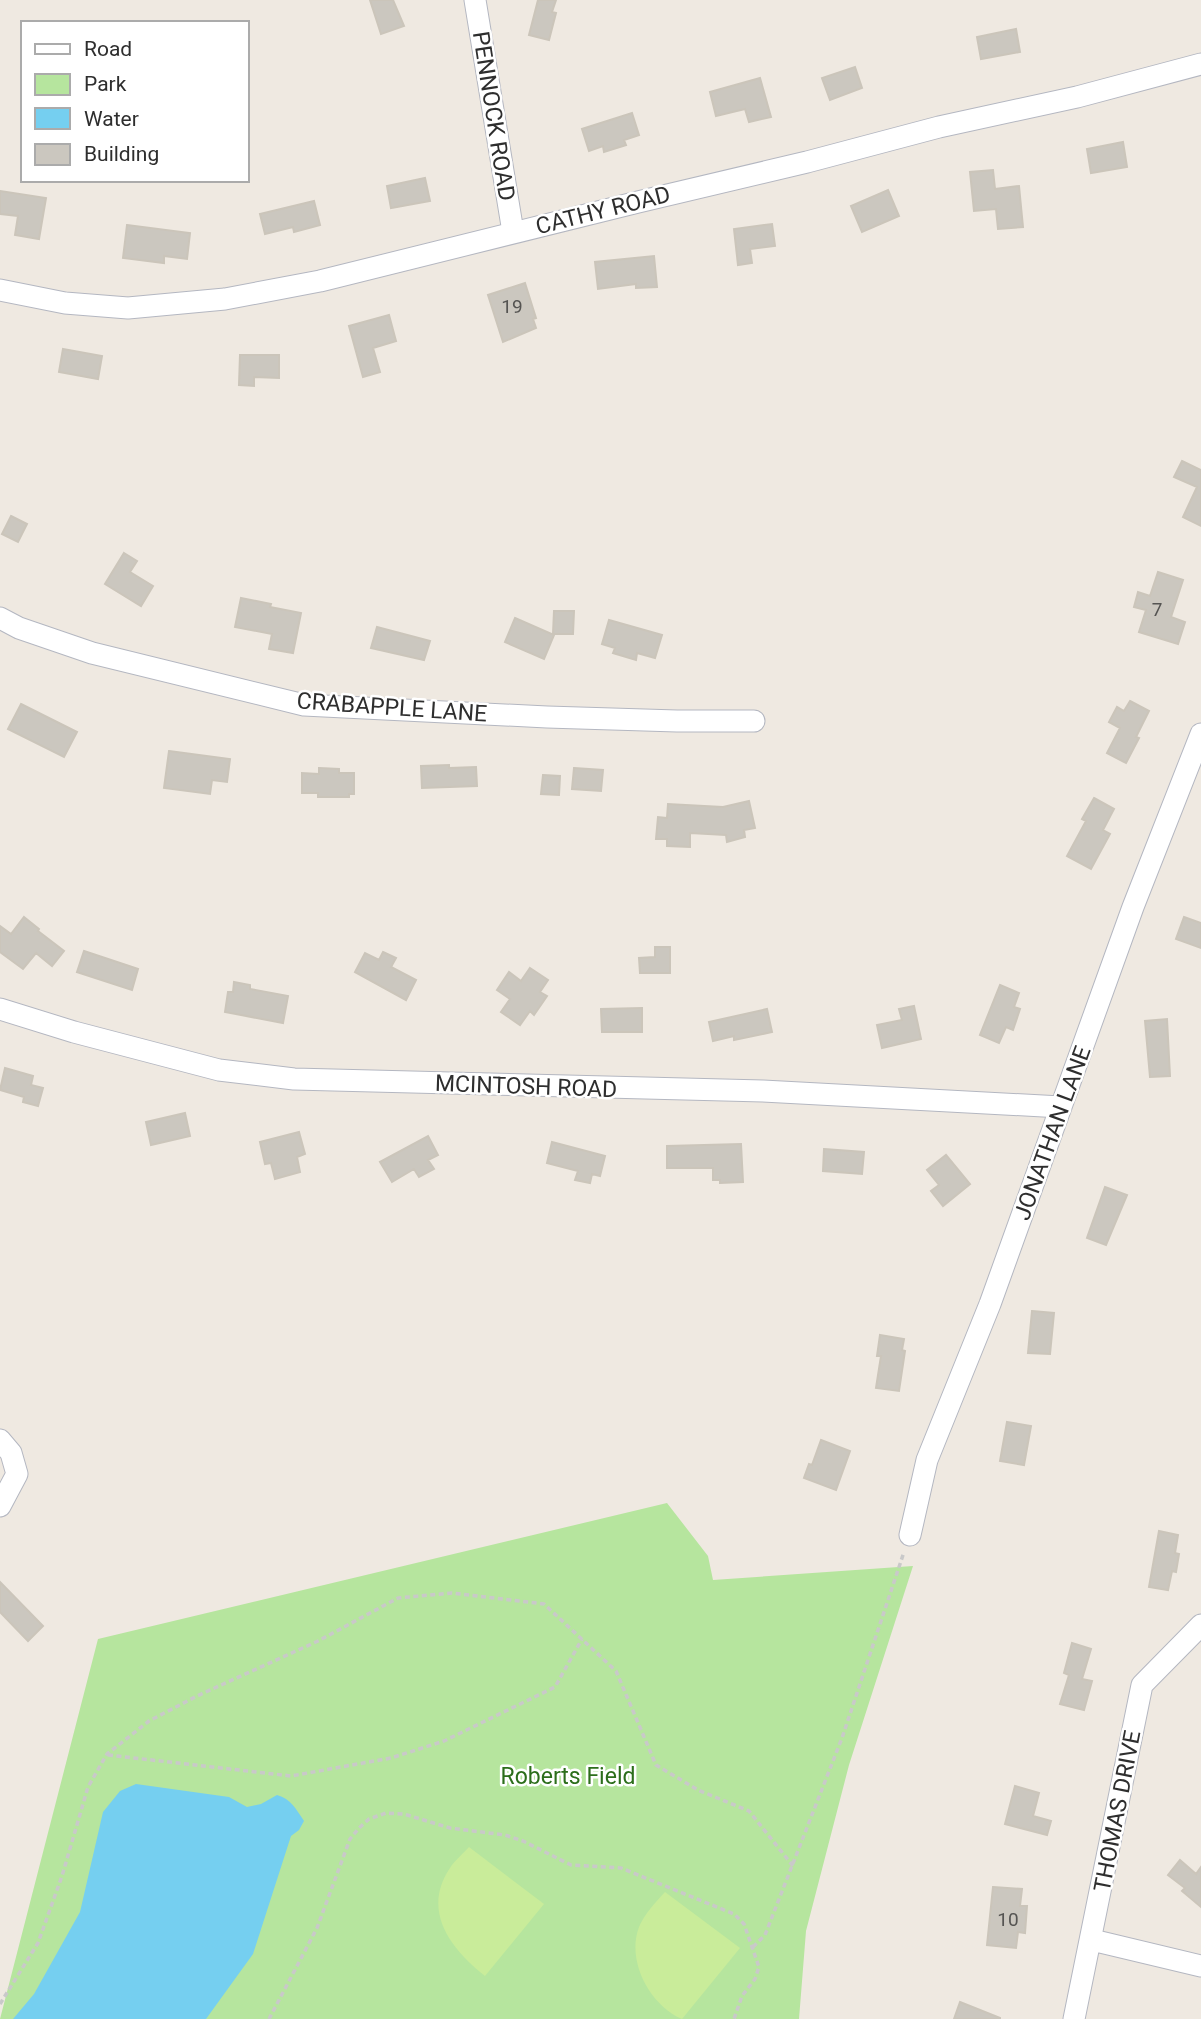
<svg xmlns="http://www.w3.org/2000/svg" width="1201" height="2019" viewBox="0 0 1201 2019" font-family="Roboto,sans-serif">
<rect width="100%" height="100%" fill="#efe9e1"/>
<path fill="#b6e59e" d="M667,1503L708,1556L713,1580L913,1566L849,1765L806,1931L799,2019H0L98,1639Z"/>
<path fill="#c9ec9a" d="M469,1847L544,1904L485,1976C451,1949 421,1911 450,1868C455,1860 463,1854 469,1847Z
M665,1892L740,1948L682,2019C650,2005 626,1961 639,1927C645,1913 655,1903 665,1892Z"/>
<path fill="#75cff0" d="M136,1784L229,1797L247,1807L261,1804L277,1795C291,1799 296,1809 304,1821L299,1830L291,1836L253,1954L206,2019H13L34,1994L80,1912L103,1812L120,1791Z"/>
<path fill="#cbc7bf" stroke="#cbc5ba" stroke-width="2" d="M370,0H393L404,26L381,34Z
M538,0H556L552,12L556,13L549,40L529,35Z
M1016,29L1020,52L981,59L977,37Z
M855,67L862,88L830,100L822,78Z
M760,78L771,117L749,122L745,109L716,116L710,92Z
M632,113L639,135L624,140L626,145L604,152L603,146L589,151L582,129Z
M1123,142L1127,167L1091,173L1087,149Z
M993,170L995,189L1019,186L1023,227L998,229L996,209L974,211L970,172Z
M425,178L430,201L391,208L387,186Z
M888,190L899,216L862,232L851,206Z
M0,191L46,198L39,239L15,235L18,216L0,214Z
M314,201L320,225L294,232L293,227L265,234L260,214Z
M772,224L775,246L750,249L752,263L738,265L734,229Z
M127,225L190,233L187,259L164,256V263L123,258Z
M654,256L657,287L636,288V284L598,289L595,262Z
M525,283L536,318L533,319L536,328L503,342L488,295Z
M389,315L396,341L373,348L380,372L363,377L349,326Z
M63,349L102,356L98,379L59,372Z
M240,355H279V378L254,377V386L239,385Z
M1182,461L1201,470V526L1183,517L1197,487L1174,477Z
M11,516L27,524L18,542L2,534Z
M124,553L137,561L130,572L153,586L141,606L105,584Z
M1158,572L1183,580L1171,617L1185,622L1178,644L1139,632L1146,610L1134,607L1138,592L1150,596Z
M241,598L271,604L270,607L301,613L293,653L269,649L272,634L235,627Z
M554,611H574L573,634H553Z
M515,618L554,635L544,659L505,642Z
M609,620L662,635L655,658L637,653L636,660L613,653L615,648L602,644Z
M377,627L430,641L424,660L371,648Z
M1130,701L1149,711L1136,737L1139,738L1126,763L1107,753L1120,728L1109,722L1117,707L1124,711Z
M21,704L77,732L64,757L8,729Z
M169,751L230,759L227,782L212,780L210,794L164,788Z
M449,765V768L476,767L477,786L422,788L421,766Z
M319,768L339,769V773H354V794H349V797H318V793H302V773L319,774Z
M574,768L603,770L601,791L572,789Z
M543,775L560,776L559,795L541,794Z
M1094,798L1114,809L1103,830L1110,834L1091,869L1067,856L1086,821L1082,819Z
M749,801L755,828L744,830L745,837L727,842L726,835L690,833V847L667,846V839H656L658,817L667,818L668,804L723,807Z
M24,917L39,929L38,931L64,951L52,966L36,953L23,969L0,952V926L11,934Z
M1184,917L1201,923V948L1176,939Z
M655,947H670V973H640L639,958L655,957Z
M84,951L138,969L132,990L77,972Z
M383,952L396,958L391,967L416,980L406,1000L355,972L365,953L379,960Z
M530,968L548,980L540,992L547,996L534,1015L530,1011L520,1025L501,1012L510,999L497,990L509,972L521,981Z
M234,982L250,985V989L288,996L283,1023L225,1012L228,992H233Z
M1000,985L1019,993L1014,1007L1020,1009L1013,1030L1006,1027L999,1043L980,1035Z
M914,1006L921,1039L882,1048L877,1025L902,1020L899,1009Z
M642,1008V1032H602L601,1009Z
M767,1009L772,1032L734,1040V1036L713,1041L709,1022Z
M1167,1019L1170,1076L1150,1077L1145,1021Z
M5,1068L33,1076L31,1085L43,1088L38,1106L23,1102L24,1097L0,1090Z
M185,1113L190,1136L151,1145L146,1122Z
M299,1132L305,1154L297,1157L300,1172L275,1179L271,1163L265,1164L260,1142Z
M428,1136L438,1155L428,1160L434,1169L419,1177L414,1169L392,1182L380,1162Z
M552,1142L605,1156L600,1176L592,1174L590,1183L575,1180L578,1171L547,1163Z
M741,1144L743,1182L720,1183V1180H713V1168H667V1146Z
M824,1149L864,1152L862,1174L823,1171Z
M946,1155L970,1184L943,1206L931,1191L939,1185L927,1170Z
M1105,1187L1127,1195L1106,1245L1087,1238Z
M1032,1311L1054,1313L1050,1354L1028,1353Z
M880,1335L904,1339L902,1350L905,1351L899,1391L876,1388L881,1356H877Z
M1007,1422L1031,1426L1024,1465L1000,1461Z
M821,1440L850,1451L836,1490L804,1478L809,1464L812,1465Z
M1159,1531L1178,1535L1175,1553L1179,1554L1176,1572L1172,1571L1168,1590L1149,1587Z
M0,1582L43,1626L28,1641L0,1612Z
M1072,1643L1091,1649L1082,1679L1092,1681L1084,1710L1060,1704L1069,1675L1064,1673Z
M1015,1786L1039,1793L1033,1816L1051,1821L1047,1835L1005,1824Z
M1180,1860L1196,1874L1201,1867V1907L1182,1891L1185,1888L1168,1875Z
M993,1887L1022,1889L1020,1906H1027L1025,1933L1018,1932L1016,1948L987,1945Z
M960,2002L1000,2018V2019H954Z"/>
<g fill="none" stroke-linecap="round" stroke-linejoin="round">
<g stroke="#b4b7c1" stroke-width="23">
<path id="street" d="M475,0L513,232
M0,290L65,303L128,308L225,299L320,281L638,202L807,162L939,127L1077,97L1201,64
M0,618L19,628L92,653L304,705L547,717L677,721H754
M0,1009L74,1032L219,1070L294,1079L763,1091L1061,1107
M0,1440L11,1453L17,1474L0,1506
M910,1535L927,1460L990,1304L1133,907L1201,734
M1092,1940L1201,1966
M1074,2019L1142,1685L1201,1625"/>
</g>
<path stroke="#c9c9c9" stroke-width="3.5" stroke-dasharray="5 3.5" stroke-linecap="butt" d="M108,1755L291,1776L391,1758L444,1741L555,1687L582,1639
M753,1947L765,1935L842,1738L904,1552
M0,2004L38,1943L62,1876L88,1787L107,1754L149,1721L197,1696L318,1641L398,1598L452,1593L544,1604L616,1671L656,1765L698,1790L749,1811L793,1866
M269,2019L317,1928L350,1839L359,1828L369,1819L386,1813L404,1814L450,1828L505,1835L523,1841L571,1865L621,1868L734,1914L744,1924L759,1967L755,1979L742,1996L734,2019"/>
<use href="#street" stroke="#fff" stroke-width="21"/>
</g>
<g text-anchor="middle" stroke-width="5" stroke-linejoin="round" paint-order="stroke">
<g font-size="19" fill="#555452">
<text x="512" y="313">19</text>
<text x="1157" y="616">7</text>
<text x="1008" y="1926">10</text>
</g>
<g font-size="23" fill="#2e2e2e" stroke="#fff">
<text transform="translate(494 116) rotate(81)" y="8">PENNOCK ROAD</text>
<text transform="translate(603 210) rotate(-14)" y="8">CATHY ROAD</text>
<text transform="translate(392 707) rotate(4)" y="8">CRABAPPLE LANE</text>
<text transform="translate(526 1086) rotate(2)" y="8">MCINTOSH ROAD</text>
<text transform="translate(1052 1133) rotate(-70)" y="8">JONATHAN LANE</text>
<text transform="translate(1117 1811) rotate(-79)" y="8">THOMAS DRIVE</text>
</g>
<g font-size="23" fill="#2c6e1b" stroke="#fff">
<text x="568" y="1784">Roberts Field</text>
</g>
</g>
<rect x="21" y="21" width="228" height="161" fill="#ffffff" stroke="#ababab" stroke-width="2"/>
<rect x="35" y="44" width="35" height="10" fill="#ffffff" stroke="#ababab" stroke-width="2"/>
<text x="84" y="56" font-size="21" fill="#2e2e2e">Road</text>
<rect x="35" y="74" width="35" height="21" fill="#b6e59e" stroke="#ababab" stroke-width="2"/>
<text x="84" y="91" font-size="21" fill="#2e2e2e">Park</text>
<rect x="35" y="108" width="35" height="21" fill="#75cff0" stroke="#ababab" stroke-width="2"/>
<text x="84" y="126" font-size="21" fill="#2e2e2e">Water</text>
<rect x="35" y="144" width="35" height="21" fill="#cbc7bf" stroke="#ababab" stroke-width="2"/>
<text x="84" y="161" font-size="21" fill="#2e2e2e">Building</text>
</svg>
